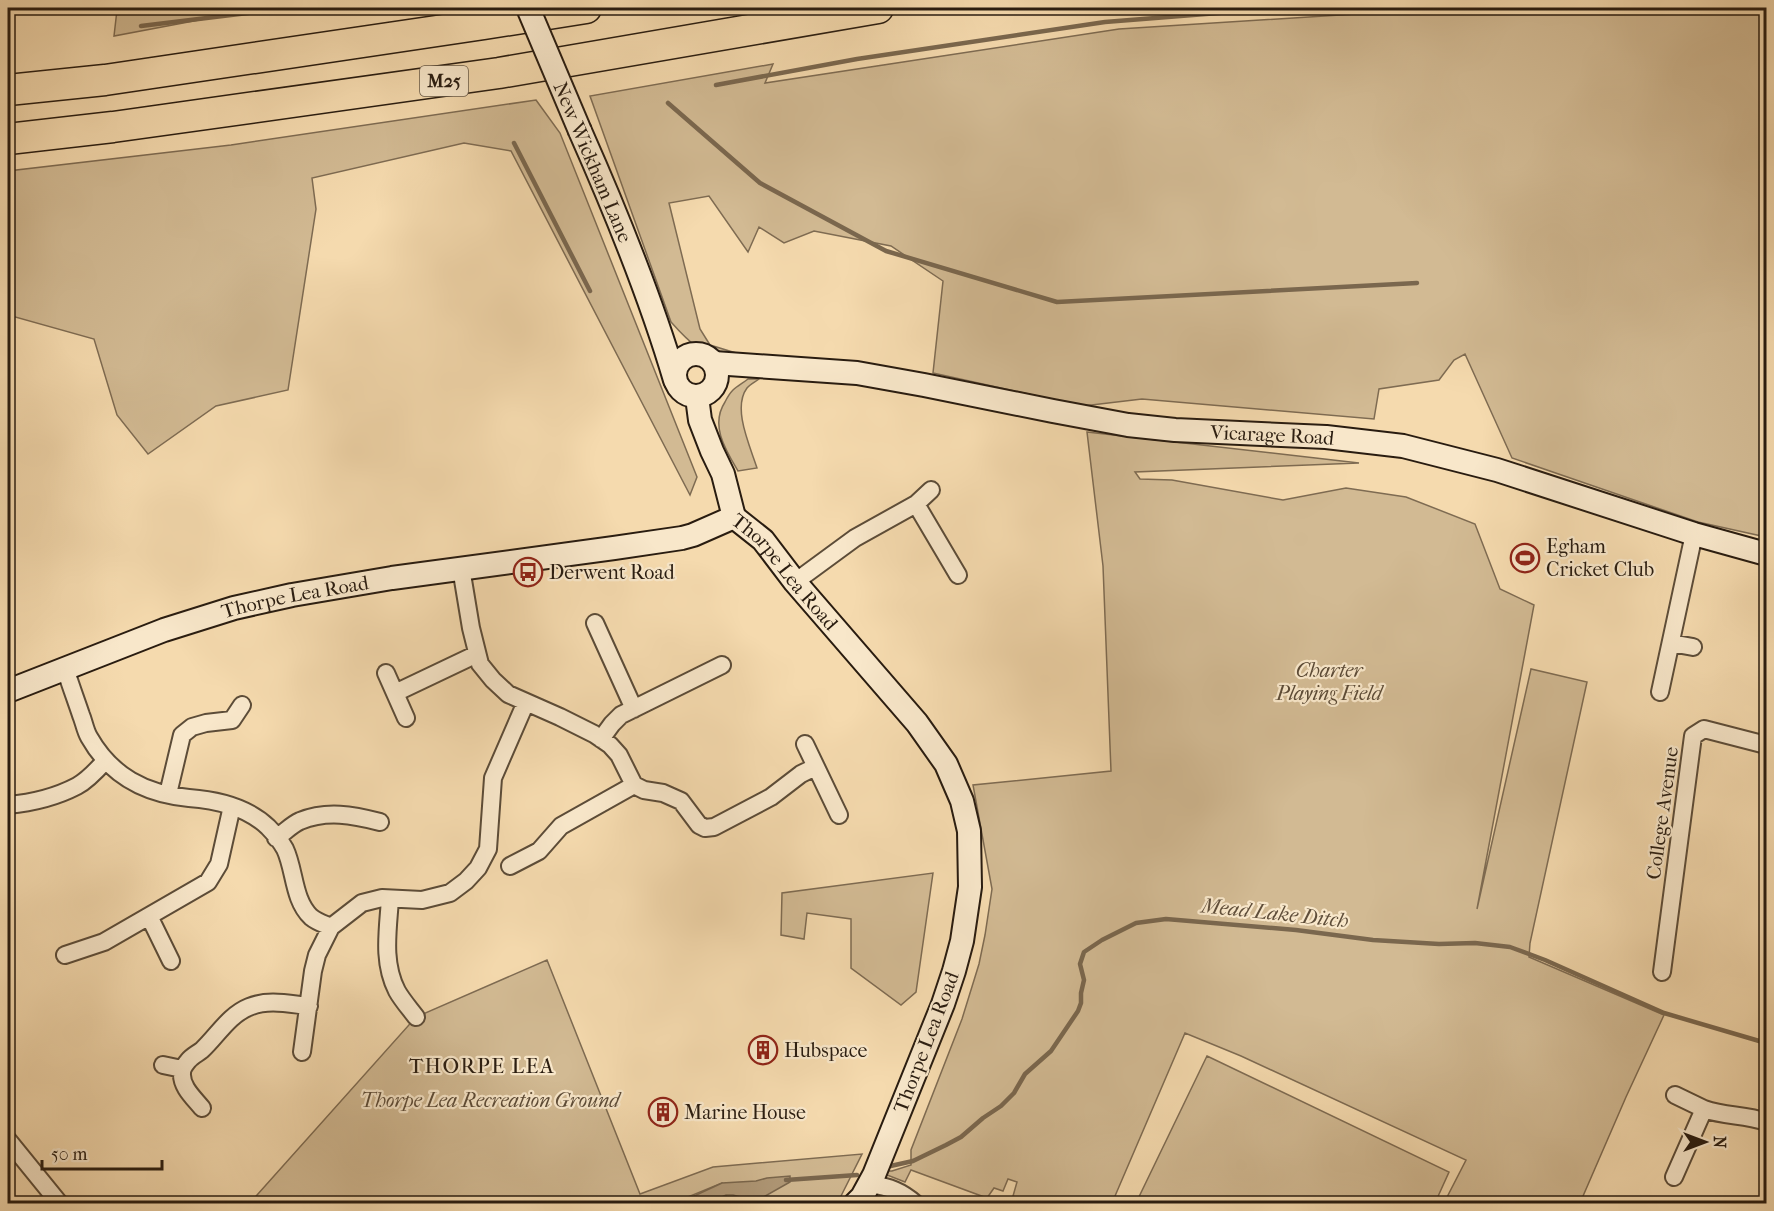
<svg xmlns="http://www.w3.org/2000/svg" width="1774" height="1211" viewBox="0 0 1774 1211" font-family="'IM FELL French Canon',serif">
<rect width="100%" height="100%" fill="#f5daae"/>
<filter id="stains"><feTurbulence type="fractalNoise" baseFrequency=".00333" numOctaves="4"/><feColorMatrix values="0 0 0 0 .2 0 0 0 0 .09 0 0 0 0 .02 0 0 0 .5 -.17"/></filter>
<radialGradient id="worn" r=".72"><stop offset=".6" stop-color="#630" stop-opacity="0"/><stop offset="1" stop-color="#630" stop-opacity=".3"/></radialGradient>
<path fill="#d2ba93" stroke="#7e6b52" stroke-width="1.5" d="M136,8H263L114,36L117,10Z
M1449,8H1766V537L1698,522L1512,458L1465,354L1454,360L1439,380L1379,389L1374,419L1142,399L1083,406L933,373L943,281L891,246L814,231L784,243L759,227L748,252L709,196L669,203L700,329L710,345L749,357C743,358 736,360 730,359C704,358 687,340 671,322L590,96L773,64L765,83L1119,29Z
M536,100L560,133L697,477L690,495L511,151L464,143L312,178L316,209L288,390L216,406L148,454L117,415L94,339L8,315V171L231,145Z
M748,379H759C755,382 750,384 747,388C732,408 750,446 757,468L738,471C725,449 710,425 725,402C727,398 730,393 733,390C737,386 743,383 748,379Z
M1087,432L1359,463L1135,472L1140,479L1172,480L1283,500L1346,488L1406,497L1475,524L1500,589L1534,605L1477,909L1531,669L1587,682L1530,943L1529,957L1664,1015L1626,1097L1580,1203H1444L1466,1160L1241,1056L1185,1033L1112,1203H1030L1013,1196L1017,1182L1008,1179L1003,1191L994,1188L987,1198L911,1170L905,1182L882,1173V1171H892L911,1165V1150L962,1019L979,964L985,935L992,889L973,785L1111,771L1103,566Z
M933,873L916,992L901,1005L851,968V919L807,913L804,939L781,935L782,893Z
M547,960L640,1194L713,1167L862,1154L841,1196L831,1203H729L722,1183L671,1204H249L416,1017Z
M1207,1056L1449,1172L1435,1203H1136Z"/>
<path fill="#b09978" stroke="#7a674e" stroke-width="1.5" d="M790,1176V1182L760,1199L751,1200L733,1195H726L708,1203H667L692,1197L722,1183L756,1181L767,1178Z"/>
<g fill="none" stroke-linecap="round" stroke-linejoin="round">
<path stroke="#7a674e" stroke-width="4.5" d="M1737,8L1766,9
M141,26L288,8
M716,85L857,59L1105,22L1281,8
M668,103L760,183L886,251L1057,302L1417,283
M514,143L590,291
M886,1167L913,1161L946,1145L961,1137L983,1118L1001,1106L1014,1093L1025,1074L1051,1051L1078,1011L1081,1003V993L1084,980L1080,964L1084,952L1102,940L1136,923L1166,919L1296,930L1373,940L1439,944L1475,943L1510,947L1545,960L1664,1013L1766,1043
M786,1180L857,1175"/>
<g stroke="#5c4c38" stroke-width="20">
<path id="street" d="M916,504L958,575
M461,568L471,628L480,664L493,680L508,694L560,717L594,734L610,745L619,755L634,785L644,790L663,793L681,801L699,825L705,828L714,827L771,797L801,774L815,767
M795,582L855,538L916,504L931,490
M595,623L634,709
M1671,643L1693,647
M65,668C70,684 76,700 81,715C84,722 85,730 89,737C111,776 145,794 189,798C217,800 247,807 268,827C274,833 281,842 285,849C295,870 293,900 311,917C317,922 324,924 331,927
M386,673L406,718
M1660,692L1694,534
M395,693L477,654
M601,739L612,724L621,715L722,665
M805,744L839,815
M168,794L182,735L192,727L206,723L232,720L242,705
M8,805C30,803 56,797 77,786C88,780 97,770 105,761
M276,838C284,833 291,825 300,821C327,810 353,815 380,822
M510,866L539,851L561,826L634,785
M390,899C388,930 382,962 397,991C402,1000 410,1009 416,1017
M149,916L171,961
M65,955L104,942L208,882L219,864L232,806
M1662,972L1693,736L1704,729L1766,745
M302,1052L313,971L317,955L331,927L362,903L382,898L422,900L450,893L466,881L478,868L488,849L493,778L526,702
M163,1065L182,1069
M1675,1095L1704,1109
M202,1108C194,1098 181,1087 182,1073C182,1068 185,1065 188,1061C192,1056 197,1054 202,1050C217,1036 229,1015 249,1007C268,999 289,1004 309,1006
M8,1140L60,1204
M1674,1177L1704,1109C1726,1117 1745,1114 1766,1122
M870,1184C890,1187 901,1191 916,1204"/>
</g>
<g stroke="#291c10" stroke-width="26">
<g id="secondary">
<path d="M580,131C616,212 650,295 675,380"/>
<circle cx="696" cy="375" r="21"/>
<path id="s1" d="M714,363L857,373L924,385L1053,411L1128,425L1175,430L1326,437L1403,446L1497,470L1694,534L1766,554"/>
<path d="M697,397L700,420L712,451L723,474L734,517"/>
<path id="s2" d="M734,517L763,540L795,582L917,723L946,764L962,801L969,831L970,887L962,941L954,971L943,1004L874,1175L862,1197L855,1204"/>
<path id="s3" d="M8,691L164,630L234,608L292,595L392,578L614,548L682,538L693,535L734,517"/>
</g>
</g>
<g stroke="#291c10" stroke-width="33">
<path id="highway" d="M8,90L105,80L484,24L586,8
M8,139L113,127L499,73L878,8"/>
</g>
<use href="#street" stroke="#f8e7ca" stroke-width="16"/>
<use href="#secondary" stroke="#f8e7ca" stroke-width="22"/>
<use href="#highway" stroke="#f5daae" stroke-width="30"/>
<g stroke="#291c10" stroke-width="26" stroke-linecap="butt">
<path id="secondary-bridge" d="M528,8L580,131"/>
</g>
<use href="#secondary-bridge" stroke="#f8e7ca" stroke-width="22"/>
</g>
<defs>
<g id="stadium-ring" transform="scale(1.5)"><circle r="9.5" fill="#f8e7ca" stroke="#8f2418" stroke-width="1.5"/><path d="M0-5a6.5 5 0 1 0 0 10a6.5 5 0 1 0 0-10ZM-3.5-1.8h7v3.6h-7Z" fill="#8f2418"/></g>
<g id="bus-ring" transform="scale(1.5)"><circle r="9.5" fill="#f8e7ca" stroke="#8f2418" stroke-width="1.5"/><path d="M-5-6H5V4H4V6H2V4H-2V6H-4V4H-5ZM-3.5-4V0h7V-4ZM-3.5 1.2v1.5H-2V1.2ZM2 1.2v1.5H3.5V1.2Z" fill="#8f2418"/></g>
<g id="building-ring" transform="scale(1.5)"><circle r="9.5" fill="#f8e7ca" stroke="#8f2418" stroke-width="1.5"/><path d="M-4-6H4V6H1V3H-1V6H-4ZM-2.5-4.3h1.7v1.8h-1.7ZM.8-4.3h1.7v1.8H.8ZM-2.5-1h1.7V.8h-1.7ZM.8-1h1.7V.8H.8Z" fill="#8f2418"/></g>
</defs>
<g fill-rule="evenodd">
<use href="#stadium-ring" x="1525" y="558"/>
<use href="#bus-ring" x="528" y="572"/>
<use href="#building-ring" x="763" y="1050"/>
<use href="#building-ring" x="663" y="1112"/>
</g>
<g text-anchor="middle" stroke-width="4.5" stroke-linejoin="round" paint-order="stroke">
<rect fill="#f8e7ca" stroke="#675948" stroke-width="1.5" x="420" y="66" width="48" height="30" rx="4.5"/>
<g font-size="18" font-weight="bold" fill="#291c10">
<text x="444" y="87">M25</text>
</g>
<g font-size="20" fill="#291c10" stroke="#f8e7ca">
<text transform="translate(593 162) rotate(67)" y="7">New Wickham Lane</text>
<text dy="7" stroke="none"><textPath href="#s1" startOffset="564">Vicarage Road</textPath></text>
<text dy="7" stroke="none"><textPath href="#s2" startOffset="75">Thorpe Lea Road</textPath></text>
<text dy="7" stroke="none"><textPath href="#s3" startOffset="303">Thorpe Lea Road</textPath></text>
<text transform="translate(1662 813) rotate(-82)" y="7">College Avenue</text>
<text transform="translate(926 1042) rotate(-69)" y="7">Thorpe Lea Road</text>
</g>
<g font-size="20" fill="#291c10" stroke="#f8e7ca" text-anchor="start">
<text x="1546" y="553">Egham<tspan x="1546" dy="23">Cricket Club</tspan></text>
<text x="549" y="579">Derwent Road</text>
<text x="784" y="1057">Hubspace</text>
<text x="684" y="1119">Marine House</text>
</g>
<g font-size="20" font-style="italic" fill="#5c4b37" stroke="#f8e7ca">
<text x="1329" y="677">Charter<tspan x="1329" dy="23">Playing Field</tspan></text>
<text x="490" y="1107">Thorpe Lea Recreation Ground</text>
</g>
<g font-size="21" font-style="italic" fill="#5f4e3a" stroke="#f8e7ca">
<text transform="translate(1275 913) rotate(6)" y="7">Mead Lake Ditch</text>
</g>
<g font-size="21" letter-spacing="1.5" fill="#291c10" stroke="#f8e7ca">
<text x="482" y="1073">THORPE LEA</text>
</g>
</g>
<rect width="1774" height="1211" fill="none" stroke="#f5daae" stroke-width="30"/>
<rect x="9" y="9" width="1756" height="1193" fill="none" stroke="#291c10" stroke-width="3"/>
<rect x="15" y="15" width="1744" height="1181" fill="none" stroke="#291c10" stroke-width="1.5"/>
<g transform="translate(1705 1142) rotate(90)" stroke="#f8e7ca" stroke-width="4.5" paint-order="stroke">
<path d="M0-4.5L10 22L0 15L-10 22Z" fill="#291c10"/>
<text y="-9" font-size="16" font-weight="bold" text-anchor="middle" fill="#291c10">N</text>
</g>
<path d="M42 1160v9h120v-9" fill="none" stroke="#291c10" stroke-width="3"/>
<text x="51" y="1160" font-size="18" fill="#291c10" stroke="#f8e7ca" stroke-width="4.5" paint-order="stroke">50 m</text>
<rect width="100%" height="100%" filter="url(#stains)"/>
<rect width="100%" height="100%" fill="url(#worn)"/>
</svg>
